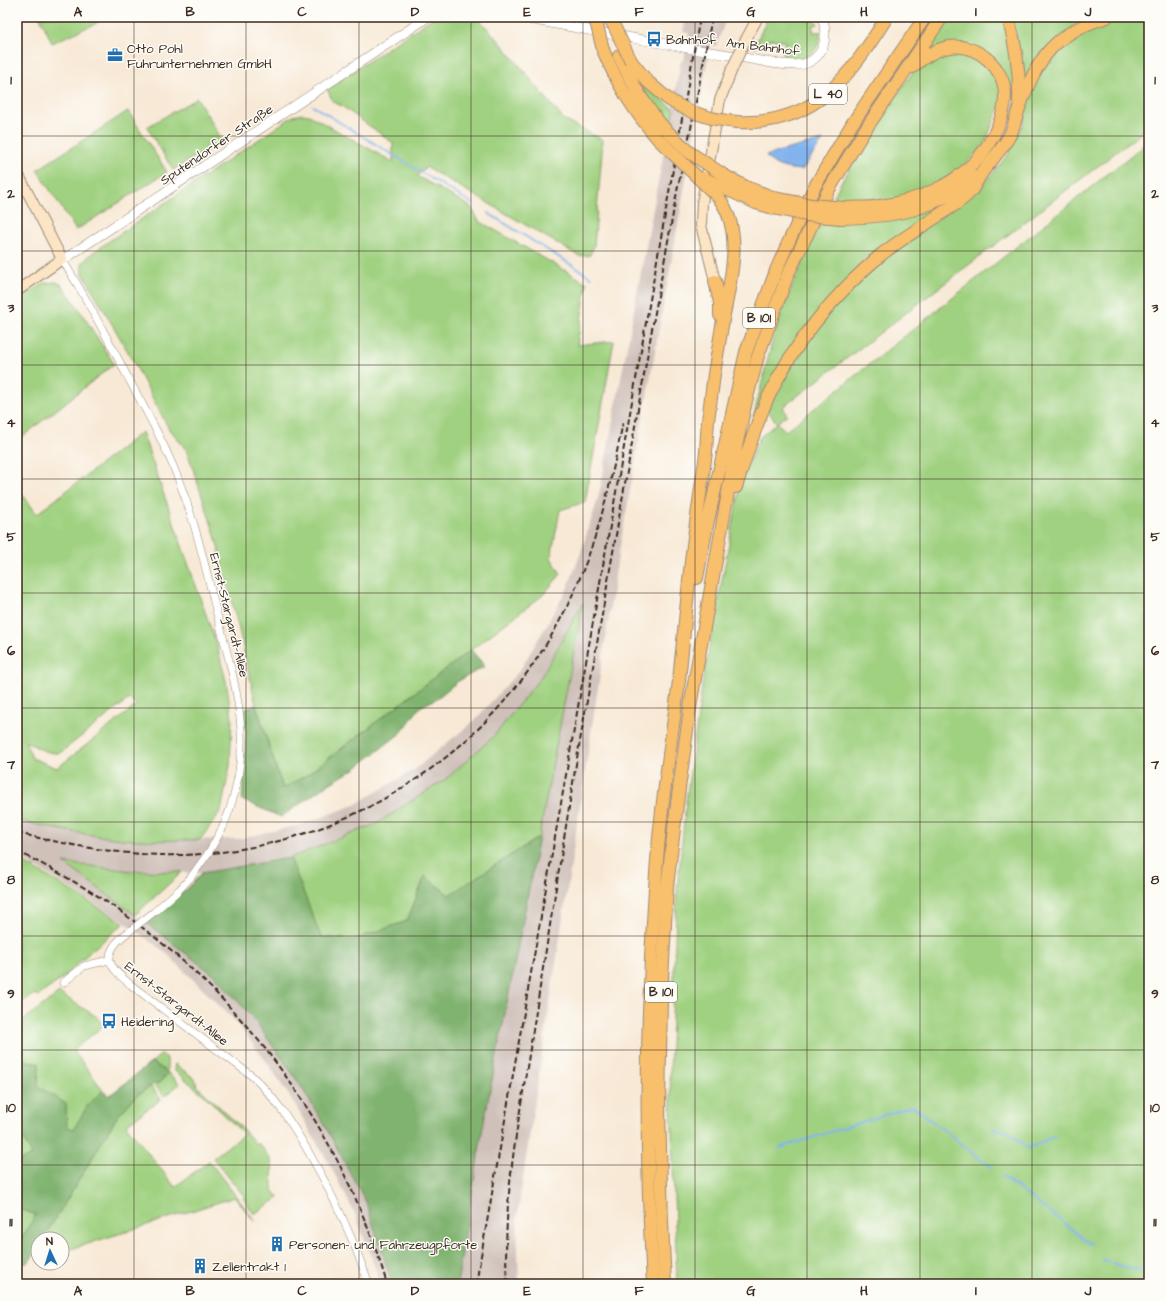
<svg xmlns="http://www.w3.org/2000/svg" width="1166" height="1301" viewBox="0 0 1166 1301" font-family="'Architects Daughter',sans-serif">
<rect width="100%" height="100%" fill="#fdfcf7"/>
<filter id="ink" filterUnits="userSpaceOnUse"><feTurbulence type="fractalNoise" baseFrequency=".025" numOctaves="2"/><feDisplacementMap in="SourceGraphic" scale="8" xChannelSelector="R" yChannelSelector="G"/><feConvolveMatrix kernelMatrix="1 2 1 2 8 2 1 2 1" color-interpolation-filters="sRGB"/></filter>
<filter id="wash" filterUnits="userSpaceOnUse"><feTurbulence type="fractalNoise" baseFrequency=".012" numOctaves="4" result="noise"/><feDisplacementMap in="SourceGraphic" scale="16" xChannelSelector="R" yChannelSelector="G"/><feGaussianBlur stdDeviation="0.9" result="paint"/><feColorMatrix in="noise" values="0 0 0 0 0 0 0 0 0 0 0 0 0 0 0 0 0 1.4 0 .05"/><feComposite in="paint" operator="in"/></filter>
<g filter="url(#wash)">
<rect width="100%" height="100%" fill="#f8e9d6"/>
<path fill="#cfc0ba" d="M686,17H727L716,46L709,45L707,57H708L617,563L517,1218L519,1284H457L482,1132L583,604L541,677L494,736L446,779L376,824L290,858L202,873L132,871L65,863L214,975L253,1018L297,1080L324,1124L366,1202L392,1284H381L356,1216L333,1171L294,1103L266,1061L235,1021L166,953L123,921L29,863L17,858V820L41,826L115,838L163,840L238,839L300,825L354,805L414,770L474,721L520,670L549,621L567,589L580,555L599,495L681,61H684L689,33L683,32Z"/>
<path fill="#a0d181" stroke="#6e7e50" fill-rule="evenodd" d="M40,17H95L97,23L52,43Z
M434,17H477L500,42L564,120L603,140L594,246L590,255L579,256L426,167L417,176L471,207L479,221L587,283L577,345L614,341L585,502L560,510L551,558L561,574L543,595L308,774L283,789L256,705L239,630L215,535L187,451L173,433L170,431L131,357L82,272V263L91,254L102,246L293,116L302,114L309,115L393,162V143L342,106L333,102L327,89Z
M768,17H813L818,24L812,26L814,32H821C819,53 809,57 790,62C780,55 783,52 785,42L771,39L754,48Z
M951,17H1092L1077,23L1012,100L998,111L984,145L960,170L927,190L934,212L846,282L751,427L772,342L785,304L806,254L840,184L890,105Z
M1124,17H1149V127L783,407L787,415L777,423L786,431L1149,141V1284H677L670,1072L677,890L687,793L703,680L741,481L760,437L777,423L767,410L784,374L817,327L850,289L893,251L961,202L989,178L1009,153L1022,126L1030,97L1040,68L1059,46L1076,34Z
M629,65L674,110L671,127L657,114Z
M197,98L223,141L173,170L147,127Z
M128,111L167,172L76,230L37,170Z
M56,282L62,285L77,306L114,364L17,441V301L44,283Z
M142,432L217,646L226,681L232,718L230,766L221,811L200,840C172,840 142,842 114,838C81,834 49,828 17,820V487L37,514ZM129,699L137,705L57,768L32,758L25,741C37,747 46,754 60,753Z
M583,603L539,837L449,896L425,876L407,921L353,940L321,937L290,858L376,824L446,779L494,736L541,677Z
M17,860L30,866L124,923L91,951L63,978L38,996L34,994L17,1006Z
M64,863L132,871L182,872L135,915Z
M59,993L97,1017L103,1026L73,1050L103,1090L88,1105L74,1129L67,1128L54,1095L48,1093L38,1086L39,1063L21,1060L17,1055V1025Z
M162,1054L167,1058V1072L152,1062Z
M175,1064L195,1079L197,1086L240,1126L256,1144H259C263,1149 269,1155 271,1162C276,1176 265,1187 280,1197L254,1214L243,1198L244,1196L213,1158L244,1134L205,1096L174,1070Z
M168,1073L180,1084L164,1096L154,1084L159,1083Z
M151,1086L161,1099L126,1125L175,1187L209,1161L255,1221H254L235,1197L62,1252V1239H43L117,1117L136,1096Z
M17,1138L24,1140L32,1155L17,1162Z
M18,1208L36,1215L17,1245V1209Z"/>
<path fill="#80b36f" stroke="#5e6e46" d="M471,650L485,666L457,682L436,699L420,707L402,732L356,768L324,787L281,817L242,800L246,732L243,710L256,705L283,789L308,774Z
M539,837L482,1132L457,1284H392L366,1202L324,1124L297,1080L253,1018L214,975L146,923L189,887L202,873L290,858L321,937L353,940L407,921L425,876L449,895Z
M17,1055L21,1060L39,1063L38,1086C47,1093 57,1097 66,1104L67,1127L74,1129L88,1105L103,1090L109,1096L152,1062L168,1073L159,1083L154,1084L136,1096L117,1117L43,1239H38V1247L29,1262L17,1266V1245L36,1215L18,1208L17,1209V1162L32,1155L24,1140L17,1138Z"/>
<path fill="#82b3ee" stroke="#5e6e86" d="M823,140L802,170C789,169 775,168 766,156L785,150Z"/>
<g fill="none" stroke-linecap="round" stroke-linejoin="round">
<path stroke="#82b3ee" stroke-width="2" d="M313,106L473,204
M488,213L591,277
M993,1129L1007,1131L1028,1148L1056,1136
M779,1148L913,1106L992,1168
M1002,1176L1091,1244
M1103,1260L1135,1270L1149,1264"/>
</g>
</g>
<g filter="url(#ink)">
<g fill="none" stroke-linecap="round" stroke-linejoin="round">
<g stroke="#9a8a7a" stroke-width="8">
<path id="minor" d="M62,259C85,296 106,335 126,374C146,411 168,449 182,489C198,531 207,575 218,618C238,694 256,750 223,827
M154,912L179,890L191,877
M122,937C99,958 112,969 131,985L252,1076C276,1098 292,1124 308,1151C333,1194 353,1238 369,1284
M63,983L84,966L109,960"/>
</g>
<g stroke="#9a8a7a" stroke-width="10">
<path id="tertiary" d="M517,17C590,30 662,44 735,56C751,59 793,69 807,63C826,55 828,34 822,17
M62,259L69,256L428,17"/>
</g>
<g stroke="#9a8a7a" stroke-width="12">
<path id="secondary" d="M744,43L758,17
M17,172L62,259L17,291
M715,281L701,225L702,203L720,100L732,69"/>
</g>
<g stroke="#9a8a7a" stroke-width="14">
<path id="trunk" d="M1008,17C1016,45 1020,73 1019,102
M603,50C618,85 634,112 659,140
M619,56C632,83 645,107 665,129
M631,61L647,81L668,99
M737,122C815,126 850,76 887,17
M725,176L748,188L778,199
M722,187L756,203L773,208
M845,208C854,207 864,208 873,207C920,202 968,182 992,138C999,126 1005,110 1005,95C1005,68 977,43 950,47C935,49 923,58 912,67
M840,218C896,217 931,211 976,177
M715,281L720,303V315
M736,487C745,459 754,430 766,402C791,346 835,293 882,254C900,240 920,228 939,215C949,208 963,201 971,191C976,184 979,176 984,170C993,158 1003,148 1010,135C1014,127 1016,117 1019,108C1038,58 1053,33 1107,17
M697,578L707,525L746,352L777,268L789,241L815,186L852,124L925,17
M653,1284C645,1152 646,1020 655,888C659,819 670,750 679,681C683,644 686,608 690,571C694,531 701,492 706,452C707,439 707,426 709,413C712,386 716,359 721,332C727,290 747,236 719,198
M665,1284L662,1222L659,1109L661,998L667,887L678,796L691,701L736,447L746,401L758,356L788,274L828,191L863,133L942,17"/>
</g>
<use href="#minor" stroke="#fff" stroke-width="7"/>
<use href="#tertiary" stroke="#fff" stroke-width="9"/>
<use href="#secondary" stroke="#fce5c4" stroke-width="10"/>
<use href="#trunk" stroke="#f8bf6c" stroke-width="12"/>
<path stroke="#3b2a1e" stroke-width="2" stroke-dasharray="6 3" stroke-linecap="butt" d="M17,833C77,847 139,859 201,854C360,842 503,744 570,600C597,544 611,483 623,422
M17,851C54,870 90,889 124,914C250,1004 343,1135 387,1284
M476,1284L700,17
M507,1284C504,1232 509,1181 517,1129L577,758L652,329L678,186L691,128L712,17"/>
<g stroke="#9a8a7a" stroke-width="8" stroke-linecap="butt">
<path id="minor-bridge" d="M191,877L209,852L223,827
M122,937L154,912"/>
</g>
<g stroke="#9a8a7a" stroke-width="12" stroke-linecap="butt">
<path id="secondary-bridge" d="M732,69L744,43"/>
</g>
<g stroke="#9a8a7a" stroke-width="14" stroke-linecap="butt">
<path id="trunk-bridge" d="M595,17L603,50
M611,20L631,61
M668,99C689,113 712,120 737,122
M665,129L689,152L725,176
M659,140L719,198
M704,178L722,187
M778,199L811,205L845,208
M773,208L806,215L840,218"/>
</g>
<use href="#minor-bridge" stroke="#fff" stroke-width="7"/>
<use href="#secondary-bridge" stroke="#fce5c4" stroke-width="10"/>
<use href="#trunk-bridge" stroke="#f8bf6c" stroke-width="12"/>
</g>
</g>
<path fill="none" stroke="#3b2a1e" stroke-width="1" stroke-opacity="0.55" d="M134,17V1284M246,17V1284M359,17V1284M471,17V1284M583,17V1284M695,17V1284M807,17V1284M920,17V1284M1032,17V1284M17,136H1149M17,251H1149M17,365H1149M17,479H1149M17,593H1149M17,708H1149M17,822H1149M17,936H1149M17,1050H1149M17,1165H1149"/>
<defs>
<g id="bus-bare" transform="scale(1.2)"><path d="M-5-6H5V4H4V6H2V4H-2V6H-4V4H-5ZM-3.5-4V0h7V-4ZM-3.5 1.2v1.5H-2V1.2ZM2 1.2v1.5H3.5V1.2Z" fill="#1f6fb2" stroke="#fdfcf7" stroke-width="2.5" paint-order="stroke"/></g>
<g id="office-bare" transform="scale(1.2)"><path d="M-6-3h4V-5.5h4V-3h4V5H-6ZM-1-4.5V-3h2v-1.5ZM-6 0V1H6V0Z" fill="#1f6fb2" stroke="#fdfcf7" stroke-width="2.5" paint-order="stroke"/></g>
<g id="building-bare" transform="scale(1.2)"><path d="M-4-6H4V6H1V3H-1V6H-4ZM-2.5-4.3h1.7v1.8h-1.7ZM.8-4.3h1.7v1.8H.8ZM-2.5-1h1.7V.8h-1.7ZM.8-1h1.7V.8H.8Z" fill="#1f6fb2" stroke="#fdfcf7" stroke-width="2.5" paint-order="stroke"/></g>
</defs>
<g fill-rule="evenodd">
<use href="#bus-bare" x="654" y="39"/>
<use href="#office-bare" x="115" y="55"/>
<use href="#bus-bare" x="109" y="1021"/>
<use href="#building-bare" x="277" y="1244"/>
<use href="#building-bare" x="200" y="1266"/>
</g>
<g text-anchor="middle" stroke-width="3" stroke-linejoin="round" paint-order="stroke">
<g fill="#fdfcf7" stroke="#75695f" stroke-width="1">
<rect x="809" y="84" width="38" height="20" rx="3"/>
<rect x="743" y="308" width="32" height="20" rx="3"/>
<rect x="645" y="982" width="32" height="20" rx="3"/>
</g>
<g font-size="12" font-weight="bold" fill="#3b2a1e">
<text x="828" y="98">L 40</text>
<text x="759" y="322">B 101</text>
<text x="661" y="996">B 101</text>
</g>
<g font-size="13" fill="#3b2a1e" stroke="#fdfcf7" text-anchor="start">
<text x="666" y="44">Bahnhof</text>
<text x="127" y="53">Otto Pohl<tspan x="127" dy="15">Fuhrunternehmen GmbH</tspan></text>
<text x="121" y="1026">Heidering</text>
<text x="289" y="1249">Personen- und Fahrzeugpforte</text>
<text x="212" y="1271">Zellentrakt 1</text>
</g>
<g font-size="13" fill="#3b2a1e" stroke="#fdfcf7">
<text transform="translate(763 46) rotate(7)" y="5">Am Bahnhof</text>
<text transform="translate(216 144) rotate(-34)" y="5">Sputendorfer Straße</text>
<text transform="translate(230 615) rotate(76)" y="5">Ernst-Stargardt-Allee</text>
<text transform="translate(177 1003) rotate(38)" y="5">Ernst-Stargardt-Allee</text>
</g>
</g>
<rect width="1166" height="1301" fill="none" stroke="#fdfcf7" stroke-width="44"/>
<g transform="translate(50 1251) rotate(356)"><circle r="19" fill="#fdfcf7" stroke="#afa8a0"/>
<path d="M0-3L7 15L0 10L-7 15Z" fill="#1f6fb2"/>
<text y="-6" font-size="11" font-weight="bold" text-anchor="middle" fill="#3b2a1e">N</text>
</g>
<rect x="22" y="22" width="1122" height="1257" fill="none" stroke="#3b2a1e" stroke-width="1.5"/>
<g font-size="13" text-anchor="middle" font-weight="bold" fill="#3b2a1e">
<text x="78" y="16">A</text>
<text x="190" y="16">B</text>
<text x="302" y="16">C</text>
<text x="415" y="16">D</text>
<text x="527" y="16">E</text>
<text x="639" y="16">F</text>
<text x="751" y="16">G</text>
<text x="864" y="16">H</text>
<text x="976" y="16">I</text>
<text x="1088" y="16">J</text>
<text x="11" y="84">1</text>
<text x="1155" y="84">1</text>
<text x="11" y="198">2</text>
<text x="1155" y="198">2</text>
<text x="11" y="312">3</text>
<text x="1155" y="312">3</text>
<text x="11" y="427">4</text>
<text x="1155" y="427">4</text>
<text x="11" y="541">5</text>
<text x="1155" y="541">5</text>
<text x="11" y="655">6</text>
<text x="1155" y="655">6</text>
<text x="11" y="769">7</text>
<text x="1155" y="769">7</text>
<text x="11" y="884">8</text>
<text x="1155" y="884">8</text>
<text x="11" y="998">9</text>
<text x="1155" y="998">9</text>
<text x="11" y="1112">10</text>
<text x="1155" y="1112">10</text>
<text x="11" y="1226">11</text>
<text x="1155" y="1226">11</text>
<text x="78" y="1295">A</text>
<text x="190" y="1295">B</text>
<text x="302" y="1295">C</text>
<text x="415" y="1295">D</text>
<text x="527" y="1295">E</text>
<text x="639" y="1295">F</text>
<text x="751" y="1295">G</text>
<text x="864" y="1295">H</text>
<text x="976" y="1295">I</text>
<text x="1088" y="1295">J</text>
</g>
</svg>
